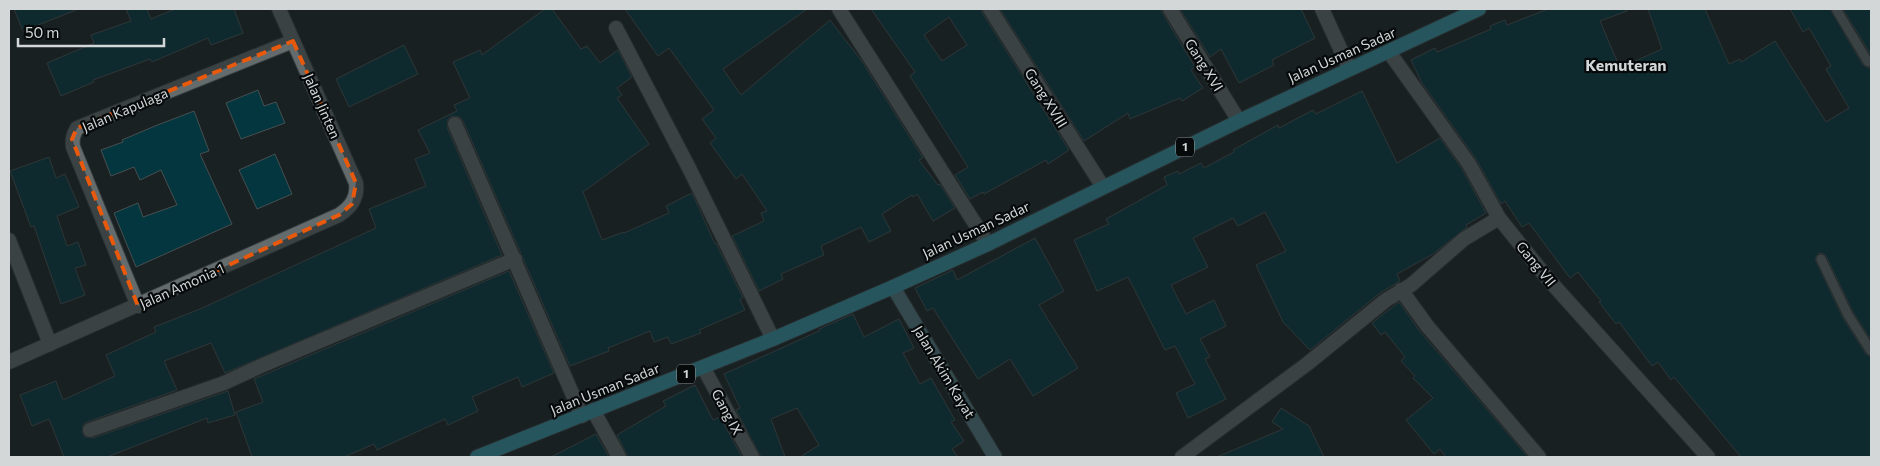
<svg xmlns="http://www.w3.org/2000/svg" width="1880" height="466" font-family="Commissioner,sans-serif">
<rect width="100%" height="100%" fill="#1a2123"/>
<g fill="#03363f" stroke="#474f50" fill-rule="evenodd">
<path d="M14,9H76V10L23,31Z"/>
<path d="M126,9H147L151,19L175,9H234L243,33L211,45L208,38L152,62L150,59L93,80L94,82L61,96L47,63L94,43L91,35L131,21Z"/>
<path d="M545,9H552L581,49L587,46L600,63L618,50L632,77L617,88L622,95L617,98L649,144L583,192L602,240L624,232V233L669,213L666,206L692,193L715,244L716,243L743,298L740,300L745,310L699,330L701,333L671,344L668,337L654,342L650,331L608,348L609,351L570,366L463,121L460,117L452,116L448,119L447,127L502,255L225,373L211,343L164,361L177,390L87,422L83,425L82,432L85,437L93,438L228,391L235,415L208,423L207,418L107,457H64L49,419L32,426L20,395L56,381L63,400L115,376L106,355L156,332L154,327L200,309L376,228L369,209L426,186L415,159L430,153L418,130L457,111L454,105L470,98L453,62L480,50L482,55Z"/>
<path d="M625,9H807L723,69L741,95L830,20L861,60L923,158L919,160L938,185L940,184L955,208L933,221L917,194L913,197L912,195L882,214L891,231L869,242L861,227L821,246L824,255L781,274L783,279L759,291L732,236L764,221L761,213L767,211L742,174L736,179L710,143L716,138L702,119L714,110L669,48L658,56Z"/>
<path d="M871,9H981L983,14L1069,150L1048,164L1046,160L984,194L983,192L970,199L955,175L968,167L910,76L915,72ZM949,17L967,45L942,61L924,35Z"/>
<path d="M1000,9H1161L1163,14L1195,67L1191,70L1203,88L1182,101L1180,98L1130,119L1128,113L1084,141Z"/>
<path d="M1180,9H1301L1315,38L1272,60L1274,65L1239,83L1221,49L1210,57Z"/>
<path d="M1548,9H1627V11L1600,21L1620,68L1662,49L1648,9H1705L1729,64L1740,59L1741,62L1775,41L1826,122L1849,108L1826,69L1831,66L1809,28L1803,32L1790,9H1830L1863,65L1868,68L1871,67V340L1853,312L1826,256L1824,254L1819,253L1815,259L1843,318L1866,354L1871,357V457H1741L1674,377L1671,380L1658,362L1652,366L1619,322L1616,324L1599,302L1601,301L1578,272L1570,278L1529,223L1522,227L1505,201L1501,204L1476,159L1422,83L1411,60L1435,48L1437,52L1491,29L1490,26L1505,20L1507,25Z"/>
<path d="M1843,9H1871V55Z"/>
<path d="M404,45L418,74L349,107L336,79Z"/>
<path d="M258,90L264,106L276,102L285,123L241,139L226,103Z"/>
<path d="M1362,91L1397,163L1440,138L1462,169L1486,213L1466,225L1467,227L1433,254L1397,274L1400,281L1380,293L1310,350L1283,322L1256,265L1286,251L1265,212L1238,226L1233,218L1193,238L1208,267L1171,285L1186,314L1214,300L1226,326L1200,339L1210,357L1205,359L1226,399L1188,418L1176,393L1195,384L1175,346L1165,350L1128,277L1097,291L1074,240L1109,224L1106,219L1167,185L1164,177L1178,171L1179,174L1201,163L1204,168L1234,152L1233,150L1278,125L1279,128L1313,110L1316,114Z"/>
<path d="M194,111L209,151L200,154L232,224L136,267L114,213L138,203L143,217L177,205L161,170L140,180L134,167L111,176L101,150L123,142L122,140L155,126Z"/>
<path d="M275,154L292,194L257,209L239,170Z"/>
<path d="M49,157L56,178L65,174L79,207L57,216L67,246L78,242L86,265L75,268L85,295L61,304L34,226L31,227L10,171Z"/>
<path d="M1035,238L1064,291L1039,305L1078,368L1033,396L1010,359L978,379L933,308L927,311L915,288L953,270L957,280Z"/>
<path d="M509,271L554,373L522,387L518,377L472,397L478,411L448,425L445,419L377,450L374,444L344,457H252L236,412L263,402L254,379Z"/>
<path d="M1399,302L1421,333L1528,457H1446L1440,449L1434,454L1406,420L1433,398L1413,378L1415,376L1401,361L1405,357L1385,332L1381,335L1372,323Z"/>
<path d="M853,314L864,337L899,319L914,348L903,353L920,384L931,378L955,420L951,422L964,441L952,449L958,457H800L819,445L797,408L771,419L785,457H761L736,410L740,408L724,374L819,331V329Z"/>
<path d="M695,385L713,420L720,417L742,457H628L617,435L666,406L663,401Z"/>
<path d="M1281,408L1309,426L1324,457H1217L1283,429L1272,422Z"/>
<path d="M596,434L609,457H551Z"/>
</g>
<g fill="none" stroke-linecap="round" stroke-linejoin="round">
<g stroke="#363c3d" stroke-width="11">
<g id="service">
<path d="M1836,9L1868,62"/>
<path d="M1821,259L1848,315L1871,351"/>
</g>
</g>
<g stroke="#363c3d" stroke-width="16">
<g id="minor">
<path d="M839,9L988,244"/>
<path d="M990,9L1103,187"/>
<path d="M1170,9L1239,121"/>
<path d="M1322,9L1349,68"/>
<path d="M616,28L690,170L773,339"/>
<path d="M1389,52L1469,164L1499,218L1548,279L1708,457"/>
<path d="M455,124L582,416"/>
<path d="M9,240L50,344"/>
<path d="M1401,290L1428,327L1539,457"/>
<path d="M138,306L73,147C72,139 73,135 77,128L293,41"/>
<path d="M9,362L339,215C351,207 358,198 356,183L279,9"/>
<path d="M703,367L752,457"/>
<path d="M593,410L619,457"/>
<path d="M90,430L224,383L263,365L515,259"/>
<path d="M1182,457L1307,364L1386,300L1411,285L1464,239L1499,218"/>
</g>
</g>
<g stroke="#363c3d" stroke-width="16">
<path id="secondary" d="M893,287L995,457"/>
</g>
<g stroke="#363c3d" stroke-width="16">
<path id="trunk" d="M477,457L773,339L893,287L988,244L1239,121L1479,9"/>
</g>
<use href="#service" stroke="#636b6d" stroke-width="9"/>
<use href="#minor" stroke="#636b6d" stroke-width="14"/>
<use href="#secondary" stroke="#527b82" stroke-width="14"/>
<use href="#trunk" stroke="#3694a6" stroke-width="14"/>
</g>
<path d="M0 0H1880V466H0ZM293,41L356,183L352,204L339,215L138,306L72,139L77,128Z" fill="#1a2123" fill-opacity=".55" fill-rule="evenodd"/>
<path fill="none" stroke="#e8590c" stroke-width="4" stroke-dasharray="10 6" stroke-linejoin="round" d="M293,41L356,183L352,204L339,215L138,306L72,139L77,128Z"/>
<g text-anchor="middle" stroke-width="4.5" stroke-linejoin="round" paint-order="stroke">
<g fill="#070a0b" stroke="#969a9a" stroke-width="1">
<rect x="1176" y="137.5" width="18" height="19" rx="4"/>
<rect x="677" y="364.5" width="18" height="19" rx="4"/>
</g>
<g font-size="12" font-weight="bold" fill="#d3d7d8">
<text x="1185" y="151">1</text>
<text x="686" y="378">1</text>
</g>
<g font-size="14" fill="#d3d7d8" stroke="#070a0b">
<text transform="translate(1342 55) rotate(-24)" y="5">Jalan Usman Sadar</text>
<text transform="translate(1204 65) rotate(58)" y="5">Gang XVI</text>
<text transform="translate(1046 98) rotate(58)" y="5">Gang XVIII</text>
<text transform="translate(322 106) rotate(66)" y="5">Jalan Jinten</text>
<text transform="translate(125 110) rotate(-23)" y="5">Jalan Kapulaga</text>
<text transform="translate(976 230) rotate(-25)" y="5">Jalan Usman Sadar</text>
<text transform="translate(1536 264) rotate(51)" y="5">Gang VII</text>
<text transform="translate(182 286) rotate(-24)" y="5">Jalan Amonia 1</text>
<text transform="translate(944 372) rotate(59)" y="5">Jalan Akim Kayat</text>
<text transform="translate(605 389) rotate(-22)" y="5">Jalan Usman Sadar</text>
<text transform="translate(727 412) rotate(62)" y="5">Gang IX</text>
</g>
<g font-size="16" font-weight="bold" fill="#d3d7d8" stroke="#070a0b">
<text x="1626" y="71">Kemuteran</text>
</g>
</g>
<rect width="1880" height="466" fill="none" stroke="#d3d7d8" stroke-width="20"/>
<path d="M18 38v8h146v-8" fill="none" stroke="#d3d7d8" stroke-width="2.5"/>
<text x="25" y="38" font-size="15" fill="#d3d7d8" stroke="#070a0b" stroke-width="4" paint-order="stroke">50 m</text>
</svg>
